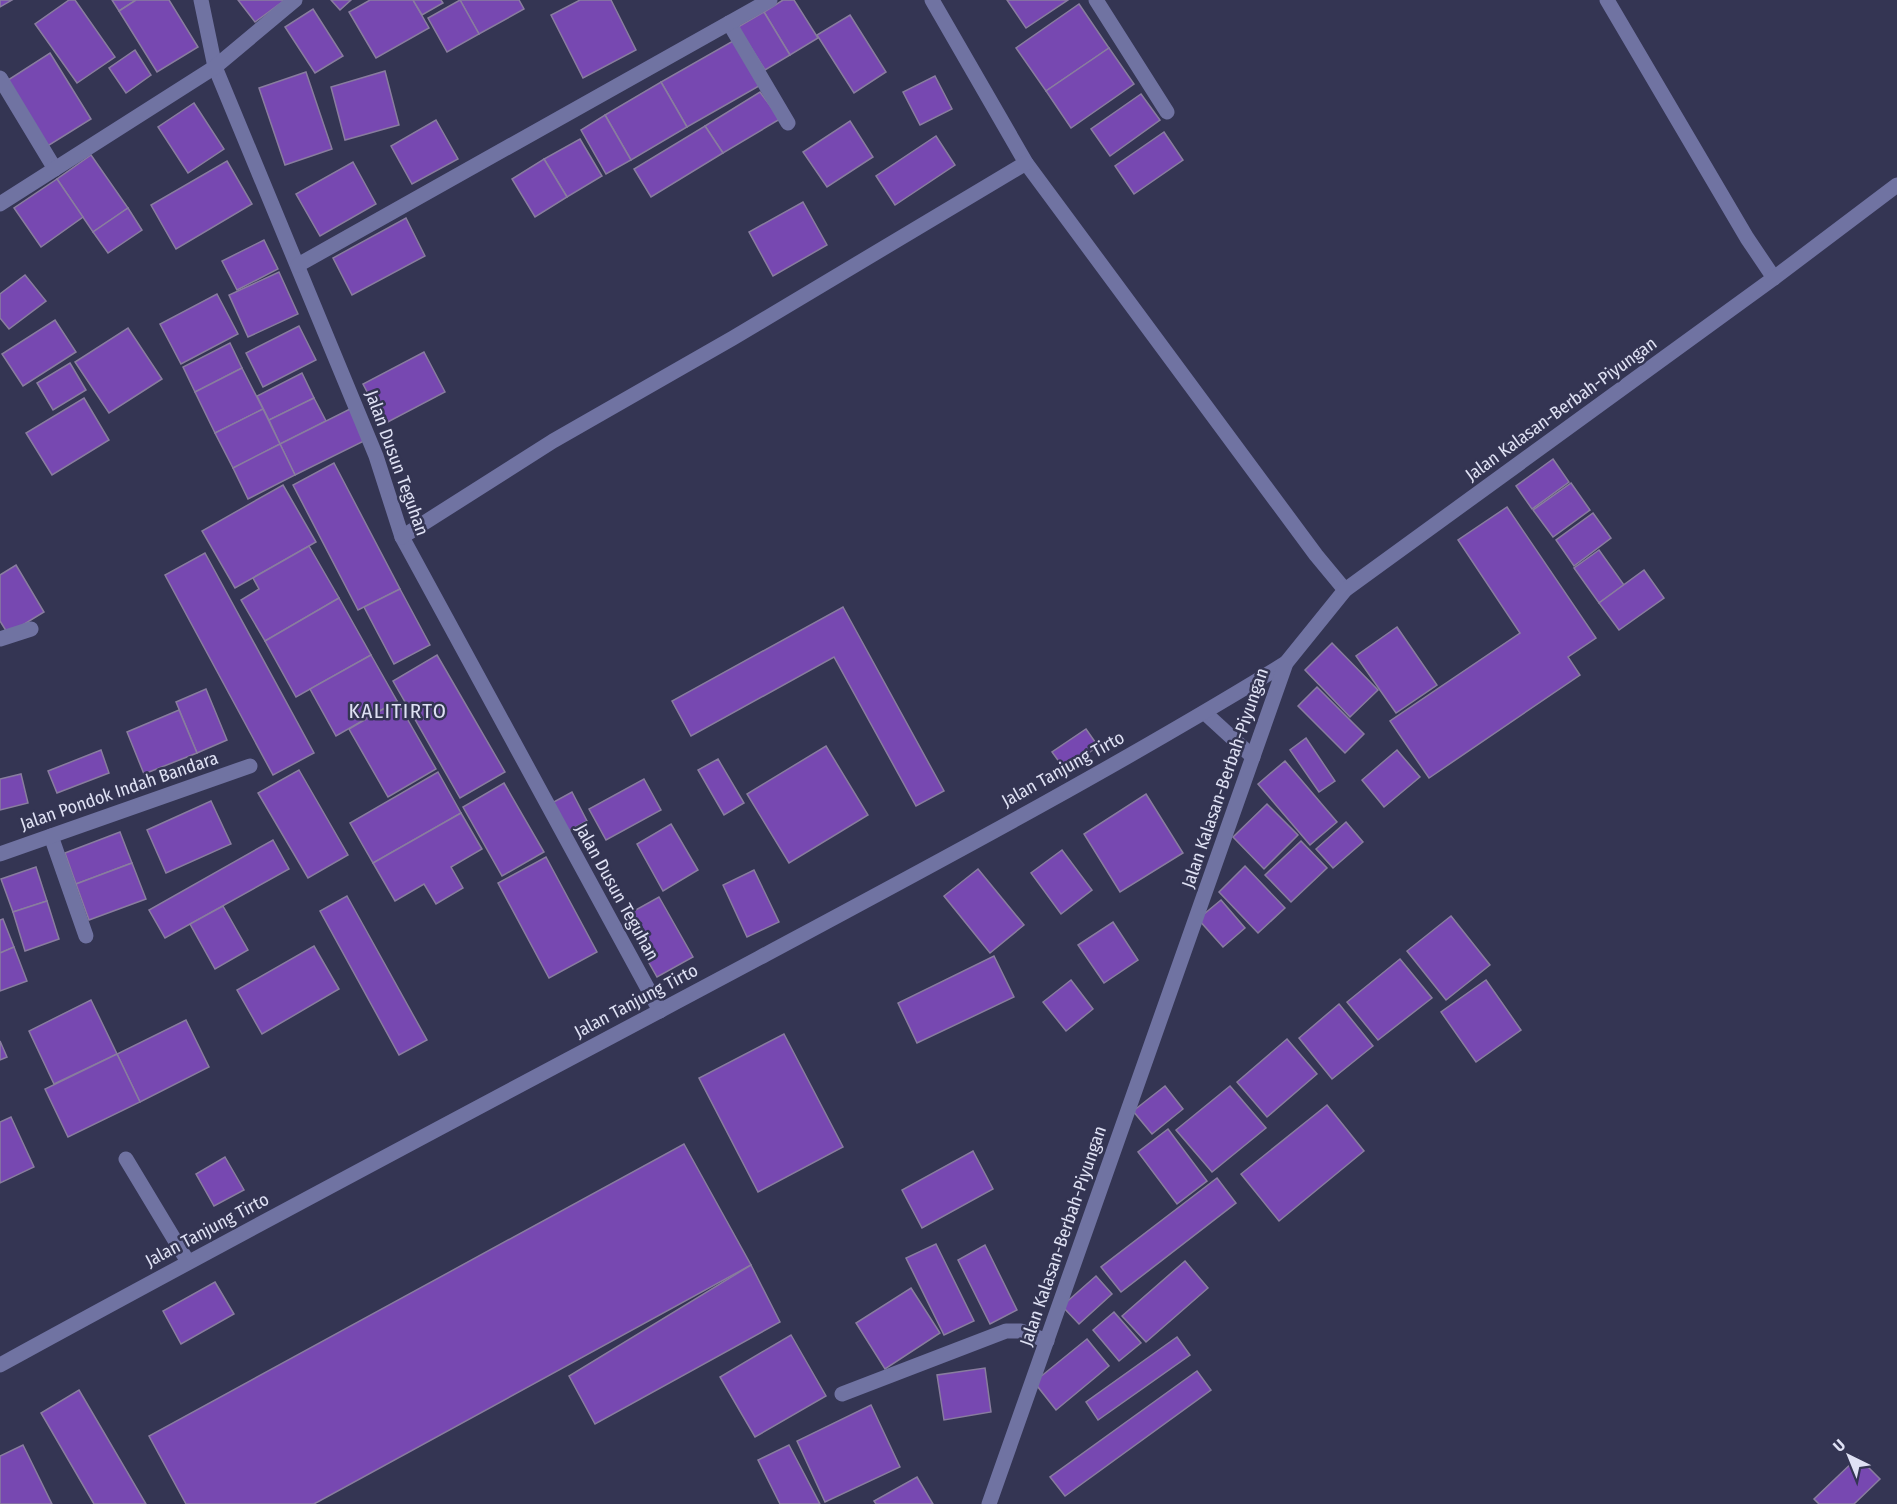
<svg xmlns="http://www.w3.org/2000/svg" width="1897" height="1504" font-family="'Fira Sans Condensed',sans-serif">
<rect width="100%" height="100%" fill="#343553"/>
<g fill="#7748b1" stroke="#897d9f" stroke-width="1.5">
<path d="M0,0H12L0,7Z"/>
<path d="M69,0H75L115,57L77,83L35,24Z"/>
<path d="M112,0H136L119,11Z"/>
<path d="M136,0H169L198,47L157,72L119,11Z"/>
<path d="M238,0H285L255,22Z"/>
<path d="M331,0H351L340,10Z"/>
<path d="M370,0H413L429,28L376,58L349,12Z"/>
<path d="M413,0H441L443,3L422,15Z"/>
<path d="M460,0H519L524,9L479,34Z"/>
<path d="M460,0L479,34L447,52L428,18Z"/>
<path d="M580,0H611L636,50L583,78L551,15Z"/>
<path d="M783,0H794L818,38L790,55L764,12Z"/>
<path d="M1007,0H1068L1026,28Z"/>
<path d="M1079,4L1109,48L1046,91L1016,48Z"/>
<path d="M313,9L343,56L315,73L285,27Z"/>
<path d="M764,12L790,55L765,70L738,27Z"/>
<path d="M850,15L886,72L854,93L817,35Z"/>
<path d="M733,41L759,86L687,127L661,82Z"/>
<path d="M1109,48L1134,84L1071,128L1046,91Z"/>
<path d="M135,50L151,75L126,93L109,68Z"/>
<path d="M50,53L91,119L46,147L5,82Z"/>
<path d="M385,71L399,125L345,140L331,87Z"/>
<path d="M306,72L332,149L285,165L259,88Z"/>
<path d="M935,76L952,109L920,125L903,92Z"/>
<path d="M661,82L687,127L631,160L605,115Z"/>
<path d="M760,92L780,119L723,153L705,126Z"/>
<path d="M1141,94L1160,120L1110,156L1091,129Z"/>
<path d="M194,103L224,149L188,173L158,127Z"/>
<path d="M605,115L631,160L606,174L581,130Z"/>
<path d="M436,120L458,159L412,184L391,146Z"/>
<path d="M850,121L873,157L827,187L803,152Z"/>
<path d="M705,126L723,153L651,197L634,169Z"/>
<path d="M1164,132L1183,160L1134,194L1115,166Z"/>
<path d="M936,136L955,165L895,205L876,176Z"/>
<path d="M580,139L602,176L567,197L544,159Z"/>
<path d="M91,155L128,208L93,232L57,179Z"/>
<path d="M544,159L567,197L535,217L512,179Z"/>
<path d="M227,161L252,204L176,249L151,205Z"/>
<path d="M353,162L376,204L320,236L296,194Z"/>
<path d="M57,179L83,217L41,247L14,208Z"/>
<path d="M803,202L827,245L773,276L749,232Z"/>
<path d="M128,208L142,230L108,253L93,232Z"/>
<path d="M406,218L425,256L352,295L333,258Z"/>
<path d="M264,240L278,269L237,290L222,261Z"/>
<path d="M279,272L298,314L248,337L229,295Z"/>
<path d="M25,275L46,301L9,329L0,318V294Z"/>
<path d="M217,294L238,334L181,364L160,324Z"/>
<path d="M55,320L76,352L23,386L2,354Z"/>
<path d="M299,326L316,360L263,387L246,353Z"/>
<path d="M128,328L162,379L109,413L75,362Z"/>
<path d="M230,343L242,368L195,392L183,367Z"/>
<path d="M424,352L445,392L384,424L363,384Z"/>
<path d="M70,363L86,390L53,410L37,383Z"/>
<path d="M242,368L263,409L215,433L195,392Z"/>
<path d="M302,373L314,398L269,420L257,396Z"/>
<path d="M84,398L109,440L52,475L26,433Z"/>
<path d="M314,398L326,421L280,444L269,420Z"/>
<path d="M263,409L280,444L233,468L215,433Z"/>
<path d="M350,409L366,440L295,475L280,444Z"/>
<path d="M280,444L295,475L248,499L233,468Z"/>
<path d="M1553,459L1569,482L1532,509L1516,486Z"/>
<path d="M334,463L400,589L358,610L293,485Z"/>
<path d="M1571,483L1590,510L1553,537L1533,510Z"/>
<path d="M283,485L316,542L235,588L202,531Z"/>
<path d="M1507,507L1596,638L1568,657L1580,675L1429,778L1390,721L1520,633L1458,540Z"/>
<path d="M1593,513L1611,538L1574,566L1556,540Z"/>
<path d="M309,546L339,598L265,641L241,600L259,589L253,578Z"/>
<path d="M1599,550L1624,585L1599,603L1574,568Z"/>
<path d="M205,553L314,753L273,775L165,575Z"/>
<path d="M16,565L44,612L8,634L0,621V575Z"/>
<path d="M1644,570L1664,598L1619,630L1599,603Z"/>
<path d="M400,589L430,645L394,664L364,607Z"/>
<path d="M339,598L371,655L296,697L265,641Z"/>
<path d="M843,607L944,791L916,806L834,657L691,736L672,701Z"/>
<path d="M1397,627L1437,685L1396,713L1356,656Z"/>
<path d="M1332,643L1378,690L1350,717L1305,670Z"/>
<path d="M371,655L397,701L336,736L310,689Z"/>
<path d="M437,655L505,772L460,798L393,681Z"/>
<path d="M1317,687L1364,734L1345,753L1298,706Z"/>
<path d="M206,689L227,740L197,753L176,702Z"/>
<path d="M397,701L436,769L388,797L349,729Z"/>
<path d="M179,710L197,753L144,774L127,732Z"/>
<path d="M1086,729L1098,746L1065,770L1052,752Z"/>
<path d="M1306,738L1335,781L1319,792L1290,750Z"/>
<path d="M826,746L868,815L789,863L747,794Z"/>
<path d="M101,750L109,773L57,793L48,771Z"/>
<path d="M1397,750L1420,777L1384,807L1362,780Z"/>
<path d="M718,759L744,803L724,815L698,770Z"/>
<path d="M1285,761L1337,822L1310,845L1258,784Z"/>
<path d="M299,770L348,855L308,878L258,793Z"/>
<path d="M438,772L461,813L373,863L350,823Z"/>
<path d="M21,774L28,803L0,810V779Z"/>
<path d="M644,779L661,810L606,840L589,809Z"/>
<path d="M504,783L544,852L502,876L463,807Z"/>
<path d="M572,792L587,821L565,833L550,804Z"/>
<path d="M1146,794L1183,853L1120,892L1084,834Z"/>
<path d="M211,801L231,844L166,873L147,830Z"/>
<path d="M1267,804L1298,835L1264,869L1233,837Z"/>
<path d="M461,813L482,849L451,867L463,888L436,904L424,884L395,901L373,863Z"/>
<path d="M1346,822L1363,842L1333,868L1316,849Z"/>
<path d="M671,824L698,870L663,891L637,844Z"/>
<path d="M120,832L132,863L76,884L65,853Z"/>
<path d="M273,840L289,869L165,938L149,910Z"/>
<path d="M1301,841L1327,868L1291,902L1265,875Z"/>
<path d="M1062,850L1092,890L1061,914L1031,873Z"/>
<path d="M546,857L597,952L549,978L498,883Z"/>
<path d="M132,863L146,899L89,920L76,884Z"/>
<path d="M1245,866L1285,908L1258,933L1219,892Z"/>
<path d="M36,867L47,901L13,912L1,879Z"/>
<path d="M978,869L1024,925L990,953L944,896Z"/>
<path d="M754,870L779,922L747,937L723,885Z"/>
<path d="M347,896L427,1040L399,1055L320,911Z"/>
<path d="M659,897L693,957L657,977L623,917Z"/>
<path d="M1221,900L1245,928L1223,947L1198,919Z"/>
<path d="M47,901L59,939L25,951L13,912Z"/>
<path d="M223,906L248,950L215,969L190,924Z"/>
<path d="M1451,916L1490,965L1446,1000L1407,951Z"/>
<path d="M3,919L14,947L0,953V920Z"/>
<path d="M1113,922L1138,960L1104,983L1078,945Z"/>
<path d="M314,946L339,989L262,1034L237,990Z"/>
<path d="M14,947L27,981L0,991V953Z"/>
<path d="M994,956L1014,997L917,1043L898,1003Z"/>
<path d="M1400,959L1432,998L1378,1040L1347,1002Z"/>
<path d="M1071,980L1093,1009L1066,1031L1043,1002Z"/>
<path d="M1486,980L1521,1030L1476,1062L1441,1012Z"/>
<path d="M91,1000L117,1054L54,1084L29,1031Z"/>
<path d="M1339,1004L1373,1046L1332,1079L1299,1038Z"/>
<path d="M186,1020L209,1067L140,1102L117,1054Z"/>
<path d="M784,1034L843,1147L758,1192L699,1078Z"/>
<path d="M1287,1039L1317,1074L1267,1117L1237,1082Z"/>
<path d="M0,1041L7,1057L0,1060Z"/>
<path d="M117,1054L140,1102L68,1137L45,1089Z"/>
<path d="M1165,1086L1183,1109L1152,1134L1133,1111Z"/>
<path d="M1230,1086L1266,1128L1212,1172L1176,1130Z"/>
<path d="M1327,1105L1364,1151L1279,1221L1241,1174Z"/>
<path d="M11,1117L34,1167L0,1183V1122Z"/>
<path d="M1168,1129L1207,1181L1177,1204L1138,1152Z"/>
<path d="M684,1144L751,1265L314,1504H186L149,1436Z"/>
<path d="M973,1151L993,1189L922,1228L902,1190Z"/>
<path d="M225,1157L244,1190L214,1206L196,1174Z"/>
<path d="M1217,1178L1236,1203L1121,1292L1101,1267Z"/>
<path d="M936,1244L974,1321L944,1335L906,1258Z"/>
<path d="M985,1245L1017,1310L990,1324L958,1260Z"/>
<path d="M1185,1261L1208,1288L1146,1342L1122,1316Z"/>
<path d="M751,1265L780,1322L595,1424L569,1376Z"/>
<path d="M1096,1276L1112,1294L1079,1324L1062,1306Z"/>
<path d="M215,1282L234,1314L181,1344L163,1311Z"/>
<path d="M911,1288L940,1333L885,1369L856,1323Z"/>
<path d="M1114,1312L1141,1343L1119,1361L1093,1330Z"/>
<path d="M791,1335L826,1396L755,1437L720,1377Z"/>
<path d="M1177,1337L1190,1355L1098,1420L1086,1402Z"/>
<path d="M1087,1339L1109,1366L1056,1410L1034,1382Z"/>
<path d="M985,1368L991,1412L944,1420L937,1375Z"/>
<path d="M1197,1371L1211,1390L1065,1496L1050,1477Z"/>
<path d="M79,1390L146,1504H94L41,1413Z"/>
<path d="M871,1405L900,1467L825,1502L797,1441Z"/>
<path d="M23,1445L52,1504H0V1456Z"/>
<path d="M789,1445L820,1504H780L758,1460Z"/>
<path d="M1858,1457L1880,1479L1854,1504H1819L1814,1499Z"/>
<path d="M917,1477L933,1504H876L874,1501Z"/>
</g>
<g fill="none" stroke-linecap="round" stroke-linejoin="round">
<g stroke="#7073a2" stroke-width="15">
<path d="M201,0L215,67L376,456L402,537L660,1011"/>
<path d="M932,0L1026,163L1316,555L1345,590"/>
<path d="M1096,0L1167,112"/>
<path d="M1607,0L1747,238L1774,278"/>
<path d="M729,23L788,123"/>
<path d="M0,78L55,169"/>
<path d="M0,204L215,67L295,0"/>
<path d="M298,265L770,0"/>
<path d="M402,537L553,441L733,338L1026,163"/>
<path d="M0,639L31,629"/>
<path d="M1205,713L1253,757"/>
<path d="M51,836L86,936"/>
<path d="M0,854L250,766"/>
<path d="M126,1159L188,1262"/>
<path d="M0,1365C251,1227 506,1093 759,958C936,863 1115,768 1286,663"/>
<path d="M842,1394L1006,1331H1021L1047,1341"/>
<path d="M989,1504L1286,663L1345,590L1774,278L1897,185"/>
</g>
</g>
<g text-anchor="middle" stroke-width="5" stroke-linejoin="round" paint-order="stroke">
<g font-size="18" fill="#dfe1f4" stroke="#343553">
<text transform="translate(1561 409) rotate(-36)" y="6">Jalan Kalasan-Berbah-Piyungan</text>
<text transform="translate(397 463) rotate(70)" y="6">Jalan Dusun Teguhan</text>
<text transform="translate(1063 769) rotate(-29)" y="6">Jalan Tanjung Tirto</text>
<text transform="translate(1225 778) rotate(-71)" y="6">Jalan Kalasan-Berbah-Piyungan</text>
<text transform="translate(119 791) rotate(-19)" y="6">Jalan Pondok Indah Bandara</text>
<text transform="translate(617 892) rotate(61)" y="6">Jalan Dusun Teguhan</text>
<text transform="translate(636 1001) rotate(-28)" y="6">Jalan Tanjung Tirto</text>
<text transform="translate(207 1230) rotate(-28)" y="6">Jalan Tanjung Tirto</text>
<text transform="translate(1063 1236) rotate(-71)" y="6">Jalan Kalasan-Berbah-Piyungan</text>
</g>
<g font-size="21" letter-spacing="1.5" fill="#dfe1f4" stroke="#343553">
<text x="398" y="718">KALITIRTO</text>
</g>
</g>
<g transform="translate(1849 1456) rotate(317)" stroke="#343553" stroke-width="4.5" paint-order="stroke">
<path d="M0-4.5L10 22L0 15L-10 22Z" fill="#dfe1f4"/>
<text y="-9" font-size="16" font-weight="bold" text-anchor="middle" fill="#dfe1f4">U</text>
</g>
</svg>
